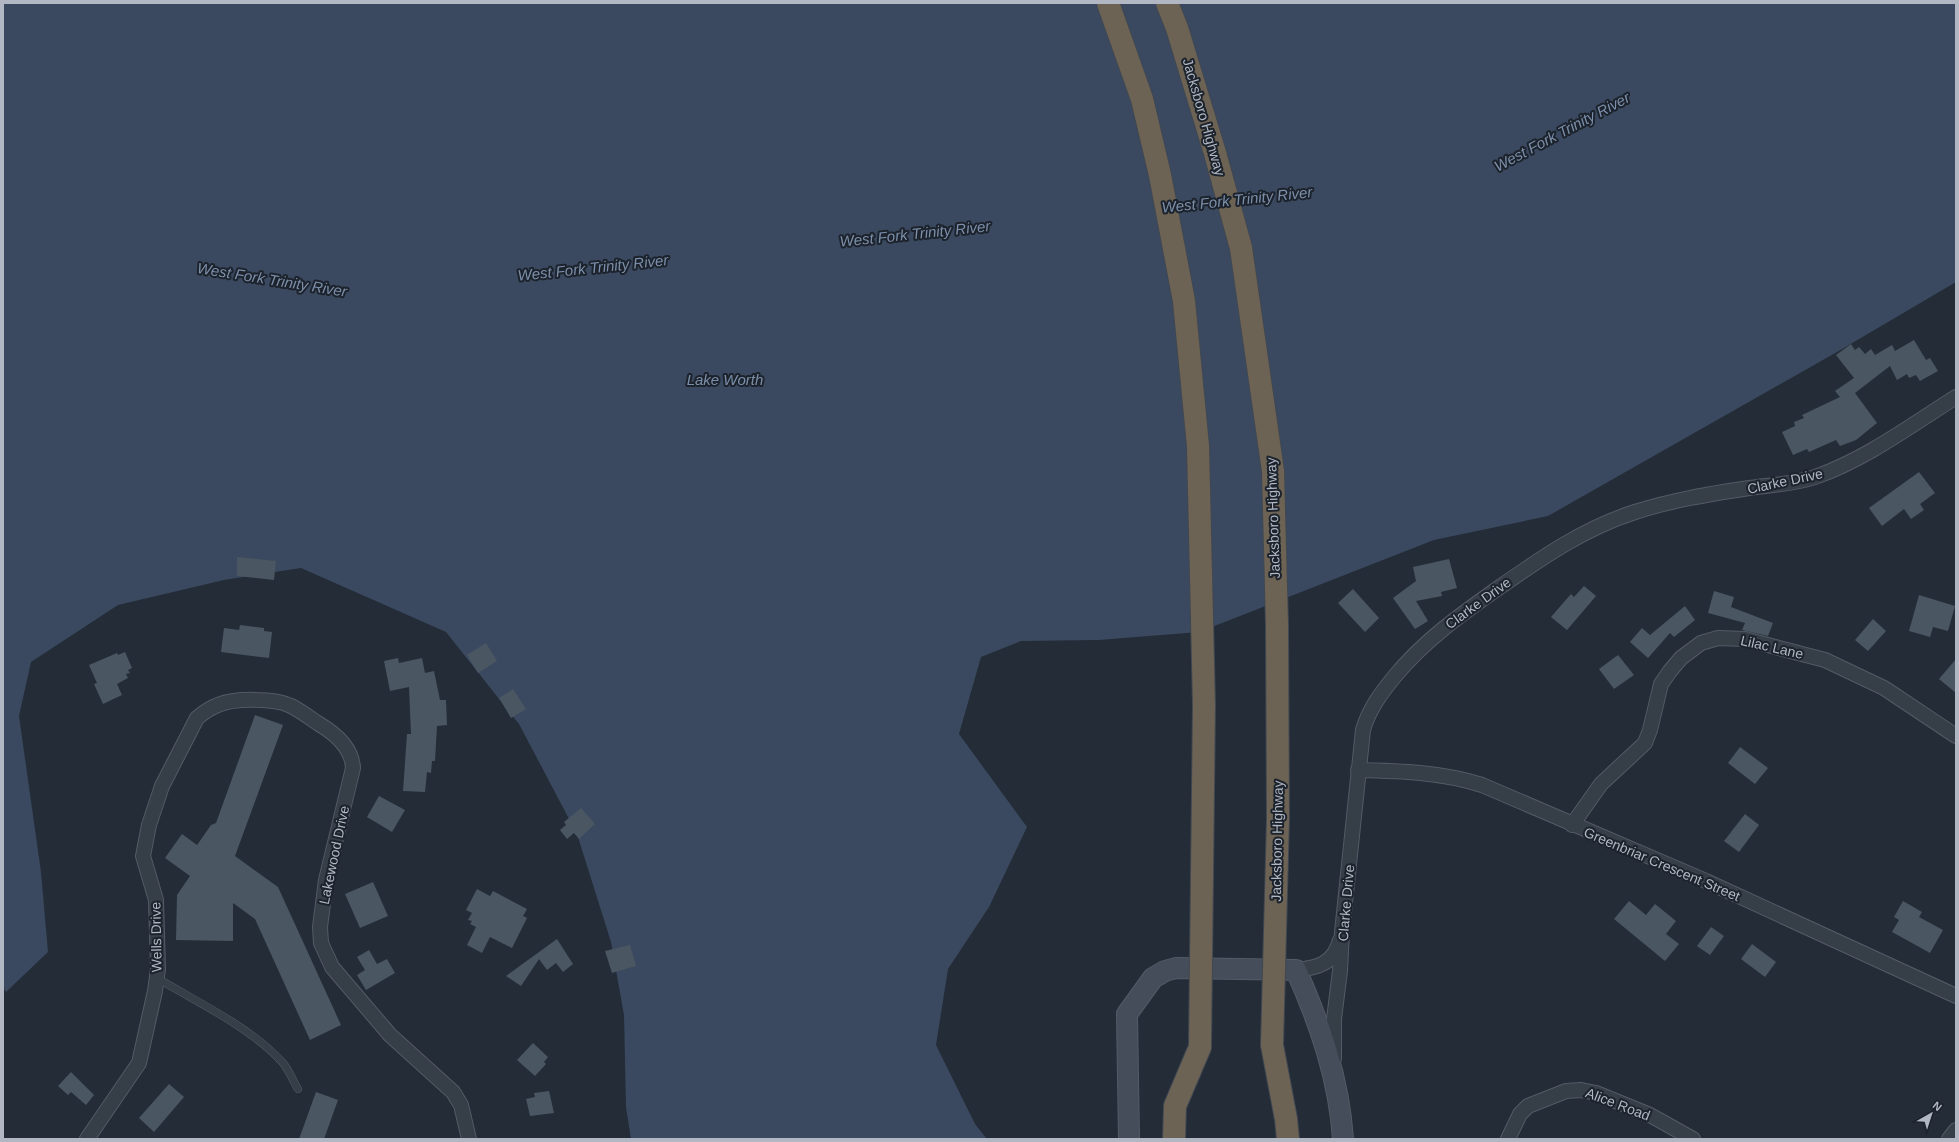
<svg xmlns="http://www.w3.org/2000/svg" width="1959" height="1142" font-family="Arial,sans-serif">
<rect width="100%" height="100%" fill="#232c37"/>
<path fill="#3a495f" d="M3,3H1956V282L1837,352L1548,516L1434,540L1199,632L1099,640L1021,641L981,657L959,734L1027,827L989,907L948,969L936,1045L975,1124L987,1139H631L626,1107L624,1015L611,942L577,834L519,724L446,632L301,568L224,580L118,605L31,662L19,716L41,872L48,952L6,992L3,987Z"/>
<g fill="#4b5663">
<path d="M1914,340L1926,360L1930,358L1938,371L1920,381L1916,375L1909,378L1907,374L1897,380L1890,366L1855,393L1877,423L1856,440L1840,446L1836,440L1809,452L1807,449L1793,455L1782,432L1795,426L1794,422L1804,418L1802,415L1840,397L1835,391L1854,378L1836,355L1851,344L1855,350L1859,347L1865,354L1871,349L1875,355L1892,345L1895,351Z"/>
<path d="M1919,472L1935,493L1920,504L1924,510L1911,519L1904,509L1882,526L1869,508Z"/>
<path d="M237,557L276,561L274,580L237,576Z"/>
<path d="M1449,559L1457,588L1441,592L1442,596L1416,601L1428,621L1415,629L1393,598L1416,581L1413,567Z"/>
<path d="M1584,586L1596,596L1567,630L1551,617L1571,594L1574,597Z"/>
<path d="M1353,589L1379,618L1365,632L1338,603Z"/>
<path d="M1714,591L1734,597L1731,607L1773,623L1768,636L1742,630L1745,623L1708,613Z"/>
<path d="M1919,595L1955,606L1948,631L1933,627L1930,637L1909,631Z"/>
<path d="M1685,606L1695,620L1674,637L1670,633L1648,658L1630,642L1642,628L1650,635Z"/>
<path d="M1873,619L1886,631L1868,651L1855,640Z"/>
<path d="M240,625L264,628V631L272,632L269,658L221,652L224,628L239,630Z"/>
<path d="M486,643L497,661L478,673L467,655Z"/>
<path d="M125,652L132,668L128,670L130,673L126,674L128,678L117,684L122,695L103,704L94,684L97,683L89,665L117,653L118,655Z"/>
<path d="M1618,655L1634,675L1614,689L1599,669Z"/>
<path d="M398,658L399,663L422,658L425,673L434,671L440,700H446L447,725L437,726L435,761H432L431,773L427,772L425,792L403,791L407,734H411L409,687L390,691L384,661Z"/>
<path d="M1956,659V693L1939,679Z"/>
<path d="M513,689L526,709L511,718L499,698Z"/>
<path d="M255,715L283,725L235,856L278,887L341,1025L310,1040L255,919L233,903V941L176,940L177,895L190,876L165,858L182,834L197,845L211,825L216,823Z"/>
<path d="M1740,747L1768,768L1755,784L1728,763Z"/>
<path d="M379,796L405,810L392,832L367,817Z"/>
<path d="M581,808L595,824L579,839L574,833L567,839L560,830L566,825L564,822Z"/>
<path d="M1745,814L1759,825L1739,852L1724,841Z"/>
<path d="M373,882L388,916L360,928L345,894Z"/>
<path d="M477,889L490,896L493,891L527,909L523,916L527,918L512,948L490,937L482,953L467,945L476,927L470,924L472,921L468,920L472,913L466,910Z"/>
<path d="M1629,901L1646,915L1655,904L1676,921L1666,934L1679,944L1665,961L1614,919Z"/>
<path d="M1903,901L1922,912L1919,917L1943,930L1930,953L1892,932L1899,920L1894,917Z"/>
<path d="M1711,927L1724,936L1710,955L1697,946Z"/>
<path d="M557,939L573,964L563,972L556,963L547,970L539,959L521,986L506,976Z"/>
<path d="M1752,944L1776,962L1765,977L1741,959Z"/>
<path d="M630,945L636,966L612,973L605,951Z"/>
<path d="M369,950L377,964L387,959L395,973L366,990L357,975L365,970L357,957Z"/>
<path d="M533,1043L548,1057L544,1062L546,1064L535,1076L517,1060Z"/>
<path d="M71,1072L94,1095L86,1105L71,1092L68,1095L58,1086Z"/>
<path d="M169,1084L184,1097L154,1132L139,1118Z"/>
<path d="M549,1091L554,1113L530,1116L526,1099L535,1097L534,1093Z"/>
<path d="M316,1092L338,1100L324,1139H299Z"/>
</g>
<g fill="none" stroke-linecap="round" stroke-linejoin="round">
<g stroke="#545b66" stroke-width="8">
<path id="service" d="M157,978C197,1002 252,1028 283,1063C289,1070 293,1081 298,1089"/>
</g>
<g stroke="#545b66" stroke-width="16">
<g id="minor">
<path d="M1358,770C1400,771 1441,772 1482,785L1706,881L1956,996"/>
<path d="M1572,825L1601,784L1645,743L1650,730L1661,684L1670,671L1681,658L1701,643L1718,638L1745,639L1825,660L1884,688L1956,736"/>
<path d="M1296,970C1317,968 1334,964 1340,940"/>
<path d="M1334,1059V1019L1340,971L1342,932L1363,730C1369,709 1381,693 1395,676C1425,640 1459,616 1497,589C1540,559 1584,528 1635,512C1672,500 1710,494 1749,488C1771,485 1794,484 1815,477C1866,459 1910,426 1956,397"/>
<path d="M87,1139L139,1063L155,991L158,969L156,900L143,856L149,825L162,786L197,718C204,712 210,708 218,705C234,698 275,698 291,706C301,711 310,718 319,724C336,734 352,748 353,768L326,880L320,927L321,943L332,967L390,1035L453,1092L461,1105L469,1139"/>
<path d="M1508,1139L1520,1114L1528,1106L1566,1091L1581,1090L1596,1093L1650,1115L1693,1139"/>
<path d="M1949,1139L1956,1130"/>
</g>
</g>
<g stroke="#545b66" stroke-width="22">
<path id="secondary" d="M1129,1139L1127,1014L1153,978L1165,971L1176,968L1296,970C1320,1024 1339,1079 1343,1139"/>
</g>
<g stroke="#414852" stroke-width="24">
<g id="motorway">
<path d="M1272,1045L1286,1119L1288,1139"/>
<path d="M1174,1139L1175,1106L1200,1047"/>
</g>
</g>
<use href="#service" stroke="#363e48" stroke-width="7"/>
<use href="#minor" stroke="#363e48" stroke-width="14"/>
<use href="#secondary" stroke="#454d5a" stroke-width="20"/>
<use href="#motorway" stroke="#6d6354" stroke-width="22"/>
<g stroke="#414852" stroke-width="24" stroke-linecap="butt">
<g id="motorway-bridge">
<path d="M1108,3L1142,99L1160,175L1184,301L1198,446L1204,705L1200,1047"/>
<path d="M1167,3L1177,28L1215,153L1241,248L1273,471L1277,625L1278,819L1272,1045"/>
</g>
</g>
<use href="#motorway-bridge" stroke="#6d6354" stroke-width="22"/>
</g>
<g text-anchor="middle" stroke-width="4" stroke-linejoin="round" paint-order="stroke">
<g font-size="14" fill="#b1b8c4" stroke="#1c232c">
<text transform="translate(1204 117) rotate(74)" y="5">Jacksboro Highway</text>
<text transform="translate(1785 481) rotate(-12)" y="5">Clarke Drive</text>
<text transform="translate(1273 518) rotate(-92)" y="5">Jacksboro Highway</text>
<text transform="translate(1478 603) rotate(-36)" y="5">Clarke Drive</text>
<text transform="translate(1772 647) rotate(13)" y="5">Lilac Lane</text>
<text transform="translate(1277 841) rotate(-89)" y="5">Jacksboro Highway</text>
<text transform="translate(334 855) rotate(-78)" y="5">Lakewood Drive</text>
<text transform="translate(1662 864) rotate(23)" y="5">Greenbriar Crescent Street</text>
<text transform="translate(1346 903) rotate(-85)" y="5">Clarke Drive</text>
<text transform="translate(156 937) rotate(-91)" y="5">Wells Drive</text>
<text transform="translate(1618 1104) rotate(21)" y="5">Alice Road</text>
</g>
<g font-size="15" font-style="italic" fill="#7c8faa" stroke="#1c232c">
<text transform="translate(1562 132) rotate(-28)" y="5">West Fork Trinity River</text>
<text transform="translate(1237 200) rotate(-6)" y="5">West Fork Trinity River</text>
<text transform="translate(915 234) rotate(-6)" y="5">West Fork Trinity River</text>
<text transform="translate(593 268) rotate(-6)" y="5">West Fork Trinity River</text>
<text transform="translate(272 280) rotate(9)" y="5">West Fork Trinity River</text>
<text x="725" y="385">Lake Worth</text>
</g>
</g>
<rect width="1959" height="1142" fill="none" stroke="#b1b8c4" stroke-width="8"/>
<g transform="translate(1931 1114) rotate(39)" stroke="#1c232c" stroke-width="3" paint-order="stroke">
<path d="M0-3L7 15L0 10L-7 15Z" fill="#b1b8c4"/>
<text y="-6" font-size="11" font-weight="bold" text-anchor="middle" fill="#b1b8c4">N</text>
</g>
</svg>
